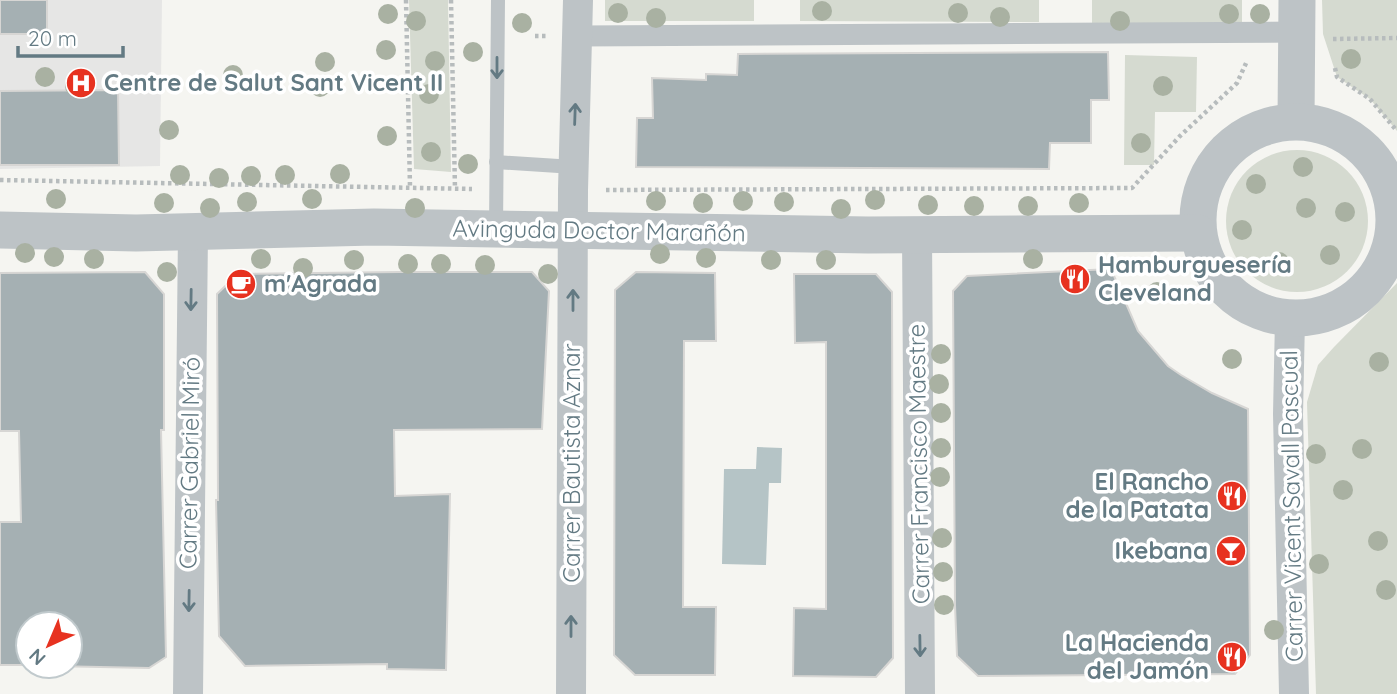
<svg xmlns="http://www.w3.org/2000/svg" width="1397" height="694" font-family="Quicksand,sans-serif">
<rect width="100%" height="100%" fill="#f5f5f1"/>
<path fill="#e6e6e5" d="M0,0H162L160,166L0,169Z"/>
<g fill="#d5dad0">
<path d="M409,0H448L451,172L414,169Z"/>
<rect x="605" y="0" width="149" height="21"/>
<path d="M800,0H1039V22L800,21Z"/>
<path d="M1092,0H1242V24L1092,23Z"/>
<path d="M1322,0H1397V131L1370,99L1337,77L1323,34Z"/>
<path d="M1125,55L1197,57L1196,112H1155L1154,165H1124Z"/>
<circle cx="1297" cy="221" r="71"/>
<path d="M1397,283V694H1316L1307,402L1318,365L1334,347Z"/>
</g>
<path fill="#b5c4c6" d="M757,447L782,448L781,483H769L766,565L722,564L724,469H756Z"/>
<g fill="#a5b0b3" stroke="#d7d6d4" stroke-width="2">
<rect x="0" y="0" width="47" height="34"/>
<path d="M1108,52L1109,100H1091V143H1050L1049,169L636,167L637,118H653L652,78L706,80V74L737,75L738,54Z"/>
<path d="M118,90L119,165H0V91Z"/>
<path d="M1111,269L1138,331L1168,366L1181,375L1212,393L1248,409L1250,655L1235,674L978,676L957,656L955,605L953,291L967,276Z"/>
<path d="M145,272L164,294V430H161L166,657L149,668L51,666H70V624H28V665H0V522H21L19,431H0V273Z"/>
<path d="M399,272H532L549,291L542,429L394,430L395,496L450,494L446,670L387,669V664L245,666L219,636L216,500H218L217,294L238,274Z"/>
<path d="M636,272L715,273L716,341H684L683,607H716L715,675H635L614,655L615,290Z"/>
<path d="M794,274H876L892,292L893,658L876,677L793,676L794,608L826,609V342L795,343Z"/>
</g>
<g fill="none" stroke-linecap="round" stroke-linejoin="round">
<g stroke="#b7bcbd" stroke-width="4.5" stroke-dasharray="3.5 3.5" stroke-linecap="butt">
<path d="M406,0L410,187"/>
<path d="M451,0L455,189"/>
<path d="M535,36H546"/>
<path d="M1333,39L1397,38"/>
<path d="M1335,68L1337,77L1370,99L1397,131"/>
<path d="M0,180L472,189"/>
<path d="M606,190L1132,188L1180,136L1237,83L1247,61"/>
</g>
<g stroke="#bdc3c6" stroke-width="14">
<path d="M496,162L574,167"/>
<path d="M496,229L498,0"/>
</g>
<path stroke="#bdc3c6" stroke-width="21" d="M578,36L1298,32"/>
<g stroke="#bdc3c6" stroke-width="30">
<path d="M917,234L920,694"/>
<path d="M1290,319L1288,414L1294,694"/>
<path d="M188,694L193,232"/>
<path d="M571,694L573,190L578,0"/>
</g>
<g stroke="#bdc3c6" stroke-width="37">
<path d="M1296,121L1297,0"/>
<circle cx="1296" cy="220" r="98"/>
<path d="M0,230L136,233L374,227L868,235L1198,233"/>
</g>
</g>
<g fill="#a9b1a2">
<circle cx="822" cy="11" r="10"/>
<circle cx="618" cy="13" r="10"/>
<circle cx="958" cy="13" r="10"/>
<circle cx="388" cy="14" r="10"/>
<circle cx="1229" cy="14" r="10"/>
<circle cx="1260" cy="14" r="10"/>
<circle cx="1000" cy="17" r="10"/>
<circle cx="656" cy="18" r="10"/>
<circle cx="416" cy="21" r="10"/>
<circle cx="1120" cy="21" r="10"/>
<circle cx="522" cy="23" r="10"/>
<circle cx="386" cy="50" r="10"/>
<circle cx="473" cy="52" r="10"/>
<circle cx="1351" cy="59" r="10"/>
<circle cx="435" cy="61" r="10"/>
<circle cx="325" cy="62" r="10"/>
<circle cx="233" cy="75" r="10"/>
<circle cx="45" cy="77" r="10"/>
<circle cx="75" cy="86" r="10"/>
<circle cx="1163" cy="86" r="10"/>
<circle cx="320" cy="87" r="10"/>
<circle cx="429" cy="94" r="10"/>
<circle cx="169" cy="130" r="10"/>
<circle cx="387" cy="136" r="10"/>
<circle cx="1141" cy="143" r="10"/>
<circle cx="431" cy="152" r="10"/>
<circle cx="468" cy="164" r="10"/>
<circle cx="1303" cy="167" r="10"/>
<circle cx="340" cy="174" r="10"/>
<circle cx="180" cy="175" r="10"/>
<circle cx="285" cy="175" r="10"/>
<circle cx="251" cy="176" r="10"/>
<circle cx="219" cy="178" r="10"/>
<circle cx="1256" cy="184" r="10"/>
<circle cx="56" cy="199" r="10"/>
<circle cx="312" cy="199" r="10"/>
<circle cx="875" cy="200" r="10"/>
<circle cx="656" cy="201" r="10"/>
<circle cx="743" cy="201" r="10"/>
<circle cx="247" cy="202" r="10"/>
<circle cx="784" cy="202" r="10"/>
<circle cx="164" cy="203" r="10"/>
<circle cx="703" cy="203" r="10"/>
<circle cx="1079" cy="203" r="10"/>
<circle cx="928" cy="205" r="10"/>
<circle cx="974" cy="206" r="10"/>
<circle cx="1028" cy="206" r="10"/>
<circle cx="210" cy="208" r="10"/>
<circle cx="415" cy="208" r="10"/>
<circle cx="1306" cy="208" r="10"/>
<circle cx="841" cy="209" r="10"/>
<circle cx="1345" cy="212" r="10"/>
<circle cx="1242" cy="230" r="10"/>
<circle cx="25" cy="253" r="10"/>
<circle cx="660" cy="254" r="10"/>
<circle cx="1330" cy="255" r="10"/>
<circle cx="54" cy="257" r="10"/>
<circle cx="706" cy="258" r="10"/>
<circle cx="94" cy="259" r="10"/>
<circle cx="261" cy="259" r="10"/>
<circle cx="1033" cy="259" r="10"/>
<circle cx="354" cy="260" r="10"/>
<circle cx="771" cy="260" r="10"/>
<circle cx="826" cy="260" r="10"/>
<circle cx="1279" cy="262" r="10"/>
<circle cx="408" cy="264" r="10"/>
<circle cx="441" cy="264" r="10"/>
<circle cx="485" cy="265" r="10"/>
<circle cx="303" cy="268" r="10"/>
<circle cx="167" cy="272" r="10"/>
<circle cx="548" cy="274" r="10"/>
<circle cx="1157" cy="292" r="10"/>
<circle cx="941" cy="354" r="10"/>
<circle cx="1232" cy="359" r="10"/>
<circle cx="1379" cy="362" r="10"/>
<circle cx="939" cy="384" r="10"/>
<circle cx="941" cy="413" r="10"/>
<circle cx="941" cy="448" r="10"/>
<circle cx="1362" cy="449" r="10"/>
<circle cx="1316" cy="454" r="10"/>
<circle cx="940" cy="477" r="10"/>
<circle cx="1343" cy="490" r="10"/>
<circle cx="942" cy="538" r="10"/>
<circle cx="1378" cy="541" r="10"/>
<circle cx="1319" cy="564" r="10"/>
<circle cx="943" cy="572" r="10"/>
<circle cx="1386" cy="590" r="10"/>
<circle cx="944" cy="605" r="10"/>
<circle cx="1274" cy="630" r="10"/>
</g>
<defs><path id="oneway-shaft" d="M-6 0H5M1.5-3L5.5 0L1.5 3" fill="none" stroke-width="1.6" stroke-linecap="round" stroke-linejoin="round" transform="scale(1.75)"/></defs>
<g stroke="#637a83">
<use href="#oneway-shaft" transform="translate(497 68) rotate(90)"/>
<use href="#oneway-shaft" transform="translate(575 114) rotate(-88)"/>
<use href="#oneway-shaft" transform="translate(191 300) rotate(91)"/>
<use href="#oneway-shaft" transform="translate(573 300) rotate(-90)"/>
<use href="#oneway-shaft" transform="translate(189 601) rotate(91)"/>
<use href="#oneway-shaft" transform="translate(571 626) rotate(-90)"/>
<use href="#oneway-shaft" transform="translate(920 646) rotate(89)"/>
</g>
<defs>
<g id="hospital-disc" transform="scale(1.575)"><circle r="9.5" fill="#e73220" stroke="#fff"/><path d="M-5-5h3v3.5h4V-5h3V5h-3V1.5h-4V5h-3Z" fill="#fff"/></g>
<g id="restaurant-disc" transform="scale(1.575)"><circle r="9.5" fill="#e73220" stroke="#fff"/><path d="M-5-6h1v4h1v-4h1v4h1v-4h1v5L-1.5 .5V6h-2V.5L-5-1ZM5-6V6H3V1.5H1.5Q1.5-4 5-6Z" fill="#fff"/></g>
<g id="cafe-disc" transform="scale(1.575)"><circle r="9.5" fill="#e73220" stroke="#fff"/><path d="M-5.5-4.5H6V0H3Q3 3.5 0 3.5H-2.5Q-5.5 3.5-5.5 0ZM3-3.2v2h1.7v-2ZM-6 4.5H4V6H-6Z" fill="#fff"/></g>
<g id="bar-disc" transform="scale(1.575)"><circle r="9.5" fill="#e73220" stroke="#fff"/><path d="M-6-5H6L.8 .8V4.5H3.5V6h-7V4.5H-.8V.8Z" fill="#fff"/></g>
</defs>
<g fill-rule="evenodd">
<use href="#hospital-disc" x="81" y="83"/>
<use href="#restaurant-disc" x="1075" y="279"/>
<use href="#cafe-disc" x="241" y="284"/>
<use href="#restaurant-disc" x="1232" y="496"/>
<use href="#bar-disc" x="1231" y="551"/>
<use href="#restaurant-disc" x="1232" y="657"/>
</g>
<g text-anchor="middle" stroke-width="7" stroke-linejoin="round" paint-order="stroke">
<g font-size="24" font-weight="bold" fill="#637a83" stroke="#fff" text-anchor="start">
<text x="104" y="91">Centre de Salut Sant Vicent II</text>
<text x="1098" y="273">Hamburguesería<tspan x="1098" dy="28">Cleveland</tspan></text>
<text x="264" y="292">m'Agrada</text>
<text x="1209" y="490" text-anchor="end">El Rancho<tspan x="1209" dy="28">de la Patata</tspan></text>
<text x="1208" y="559" text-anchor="end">Ikebana</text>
<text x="1209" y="651" text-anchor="end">La Hacienda<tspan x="1209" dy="28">del Jamón</tspan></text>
</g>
<g font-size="24" fill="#637a83" stroke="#fff">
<text transform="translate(599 231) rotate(1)" y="8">Avinguda Doctor Marañón</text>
<text transform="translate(190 463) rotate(-89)" y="8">Carrer Gabriel Miró</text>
<text transform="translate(572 463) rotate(-90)" y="8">Carrer Bautista Aznar</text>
<text transform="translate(919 464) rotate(-91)" y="8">Carrer Francisco Maestre</text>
<text transform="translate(1292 506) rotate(-91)" y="8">Carrer Vicent Savall Pascual</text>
</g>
</g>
<g transform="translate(49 645) rotate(224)"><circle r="33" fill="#ffffff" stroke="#c1cacd" stroke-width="2"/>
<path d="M0-5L12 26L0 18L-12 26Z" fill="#e73220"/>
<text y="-10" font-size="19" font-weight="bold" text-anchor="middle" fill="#637a83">N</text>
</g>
<path d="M18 46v10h105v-10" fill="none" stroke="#637a83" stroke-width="3.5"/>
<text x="28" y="46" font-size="21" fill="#637a83" stroke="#ffffff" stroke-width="5" paint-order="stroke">20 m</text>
</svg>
